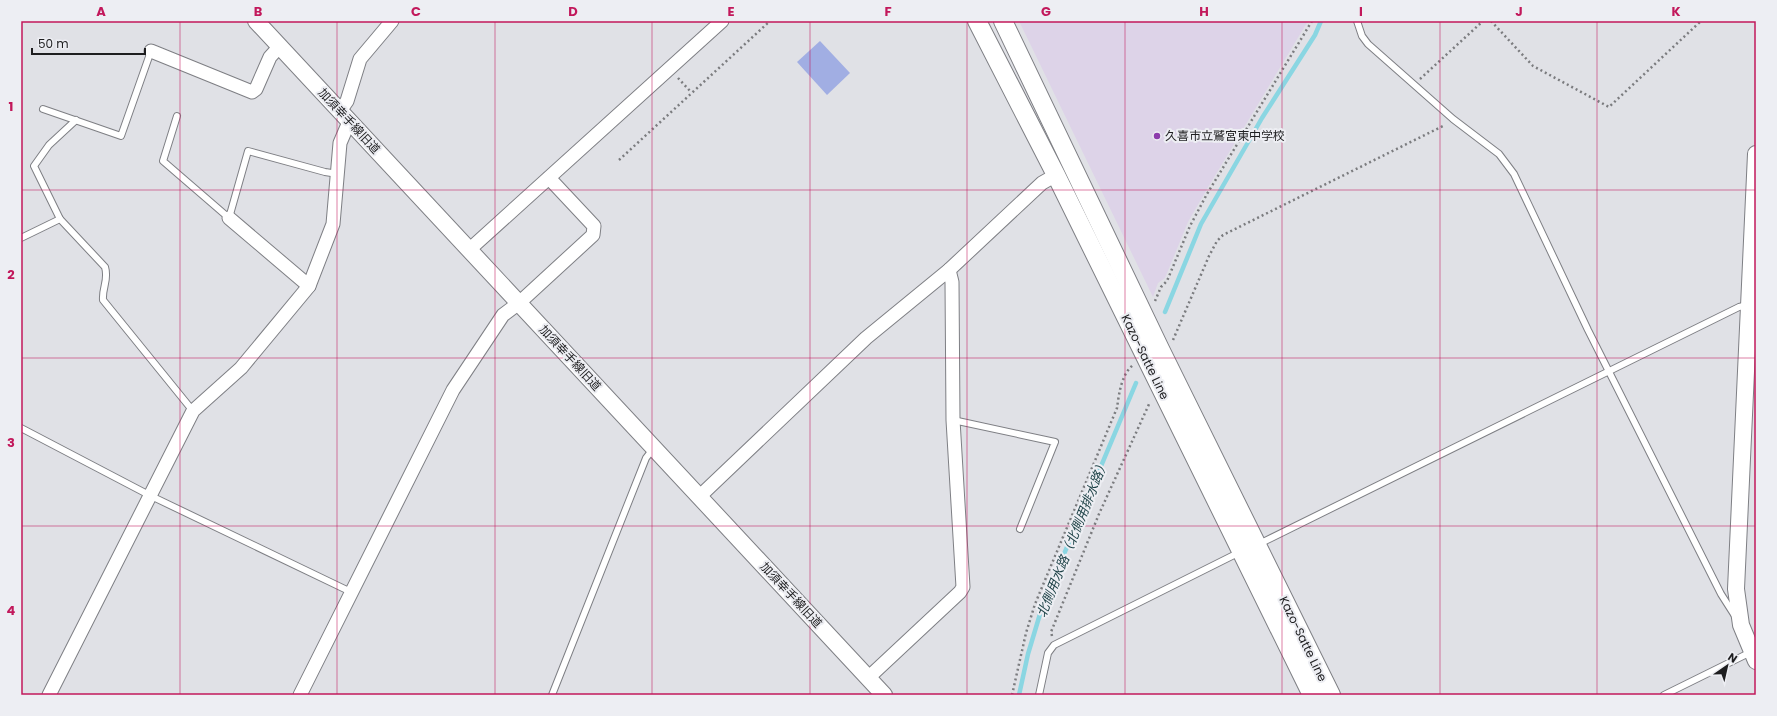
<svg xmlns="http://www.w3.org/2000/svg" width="1777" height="716" font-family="Poppins,'Noto Sans JP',sans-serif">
<rect width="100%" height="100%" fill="#e0e1e6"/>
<path fill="#ddd3e8" d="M1019,21H1308L1207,189L1188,222L1165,278L1158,283L1153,297Z"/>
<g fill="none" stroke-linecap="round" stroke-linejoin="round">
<g stroke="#8ad6e2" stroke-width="4.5">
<path d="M1165,312L1201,224L1262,118L1315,35L1321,21"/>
<path d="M1019,695L1028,654L1043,604L1136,383"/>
</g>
</g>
<path fill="#a1aee3" d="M820,41L850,73L827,95L797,62Z"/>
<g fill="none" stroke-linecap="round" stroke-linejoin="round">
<g stroke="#7e7f84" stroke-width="8">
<g id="service">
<path d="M1357,21L1362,36L1368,44L1453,119L1499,154L1514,174L1588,330L1721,594L1735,616"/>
<path d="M43,109L121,136L151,51"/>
<path d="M177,116L163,161L229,218L248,151L325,172L338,174"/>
<path d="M76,120L49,145L34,166L60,219L105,267C109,280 102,287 103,300L193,411"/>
<path d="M21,238L60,219"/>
<path d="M953,420L1055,442L1020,529"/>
<path d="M21,428L151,496L351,592"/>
<path d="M1259,544L1739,307L1748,305"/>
<path d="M552,695L646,458L653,449"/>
<path d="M1039,695L1048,653L1054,645L1240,552"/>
<path d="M1664,695L1751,652"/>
</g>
</g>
<g stroke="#7e7f84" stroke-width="15">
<g id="minor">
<path d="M151,51L252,92L256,89L270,57L280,46"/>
<path d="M340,111L347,101L360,59L392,21"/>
<path d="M229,218L309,286"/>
<path d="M470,249L722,21"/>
<path d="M699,497L866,338L949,270L1042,183L1056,175"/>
<path d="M868,678L960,592L963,587L953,420L952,282L949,270"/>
<path d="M49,695L193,411L241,368L309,286L333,224L340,143L349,122"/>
<path d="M300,695L453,390L503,315L519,303L593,235L594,226L549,178"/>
</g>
</g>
<g stroke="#7e7f84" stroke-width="18">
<g id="tertiary">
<path d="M256,21L884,695"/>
<path d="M1756,154L1736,589L1741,625L1756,661"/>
</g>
</g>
<g stroke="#7e7f84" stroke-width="20">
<g id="secondary">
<path d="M977,21L1056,175L1312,695"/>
<path d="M1003,21L1160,349L1331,695"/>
</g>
</g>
<g stroke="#7b7c7f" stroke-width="2.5" stroke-dasharray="2 3" stroke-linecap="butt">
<path d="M1491,21L1533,66L1609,107L1701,21"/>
<path d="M678,78L691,92"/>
<path d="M1420,79L1483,21"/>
<path d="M619,160L770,21"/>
<path d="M1155,301L1161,287L1167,281L1190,226L1207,194L1312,21"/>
<path d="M1173,340L1209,256L1217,241L1223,235L1445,125"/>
<path d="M1052,636L1051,632L1099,514L1150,402"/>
<path d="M1012,695L1026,633L1035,604L1117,408C1119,394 1121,375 1133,365"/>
</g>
<use href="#service" stroke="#fff" stroke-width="6"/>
<use href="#minor" stroke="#fff" stroke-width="13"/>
<use href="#tertiary" stroke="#fff" stroke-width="16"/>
<use href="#secondary" stroke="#fff" stroke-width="18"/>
</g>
<path fill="none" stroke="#c2185b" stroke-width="1" stroke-opacity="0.55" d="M180,21V695M337,21V695M495,21V695M652,21V695M810,21V695M967,21V695M1125,21V695M1282,21V695M1440,21V695M1597,21V695M21,190H1756M21,358H1756M21,526H1756"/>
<circle fill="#8d3cac" stroke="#edeef3" stroke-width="1.5" cx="1157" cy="136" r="4"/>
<g text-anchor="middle" stroke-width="4" stroke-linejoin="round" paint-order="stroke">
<g font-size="12" fill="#1e1e20" stroke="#edeef3">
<text transform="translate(349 121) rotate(47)" y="4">加須幸手線旧道</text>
<text transform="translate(1145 357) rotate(64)" y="4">Kazo-Satte Line</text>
<text transform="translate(570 358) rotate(47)" y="4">加須幸手線旧道</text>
<text transform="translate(791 595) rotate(47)" y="4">加須幸手線旧道</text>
<text transform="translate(1303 639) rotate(64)" y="4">Kazo-Satte Line</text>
</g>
<g font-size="12" fill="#1e1e20" stroke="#edeef3" text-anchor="start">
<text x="1165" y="140">久喜市立鷲宮東中学校</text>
</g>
<g font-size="13" font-style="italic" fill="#1a3f44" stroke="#edeef3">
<text transform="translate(1072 538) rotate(-68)" y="5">北側用水路（北側用排水路）</text>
</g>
</g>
<rect width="1777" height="716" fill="none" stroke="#edeef3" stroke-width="44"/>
<g transform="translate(1727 666) rotate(34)" stroke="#edeef3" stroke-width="3" paint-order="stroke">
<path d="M0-3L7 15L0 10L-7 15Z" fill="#1e1e20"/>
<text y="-6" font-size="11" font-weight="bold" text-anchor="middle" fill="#1e1e20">N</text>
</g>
<path d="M32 48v6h113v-6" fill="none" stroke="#1e1e20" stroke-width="2"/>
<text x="38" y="48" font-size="12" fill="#1e1e20" stroke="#edeef3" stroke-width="3" paint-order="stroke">50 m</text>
<rect x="22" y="22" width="1733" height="672" fill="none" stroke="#c2185b" stroke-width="1.5"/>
<g font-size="13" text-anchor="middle" font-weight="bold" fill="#c2185b">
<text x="101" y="16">A</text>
<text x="258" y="16">B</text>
<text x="416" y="16">C</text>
<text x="573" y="16">D</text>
<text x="731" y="16">E</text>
<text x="888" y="16">F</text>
<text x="1046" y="16">G</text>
<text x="1204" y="16">H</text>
<text x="1361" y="16">I</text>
<text x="1519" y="16">J</text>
<text x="1676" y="16">K</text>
<text x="11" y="111">1</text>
<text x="11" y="279">2</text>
<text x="11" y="447">3</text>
<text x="11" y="615">4</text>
</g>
</svg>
